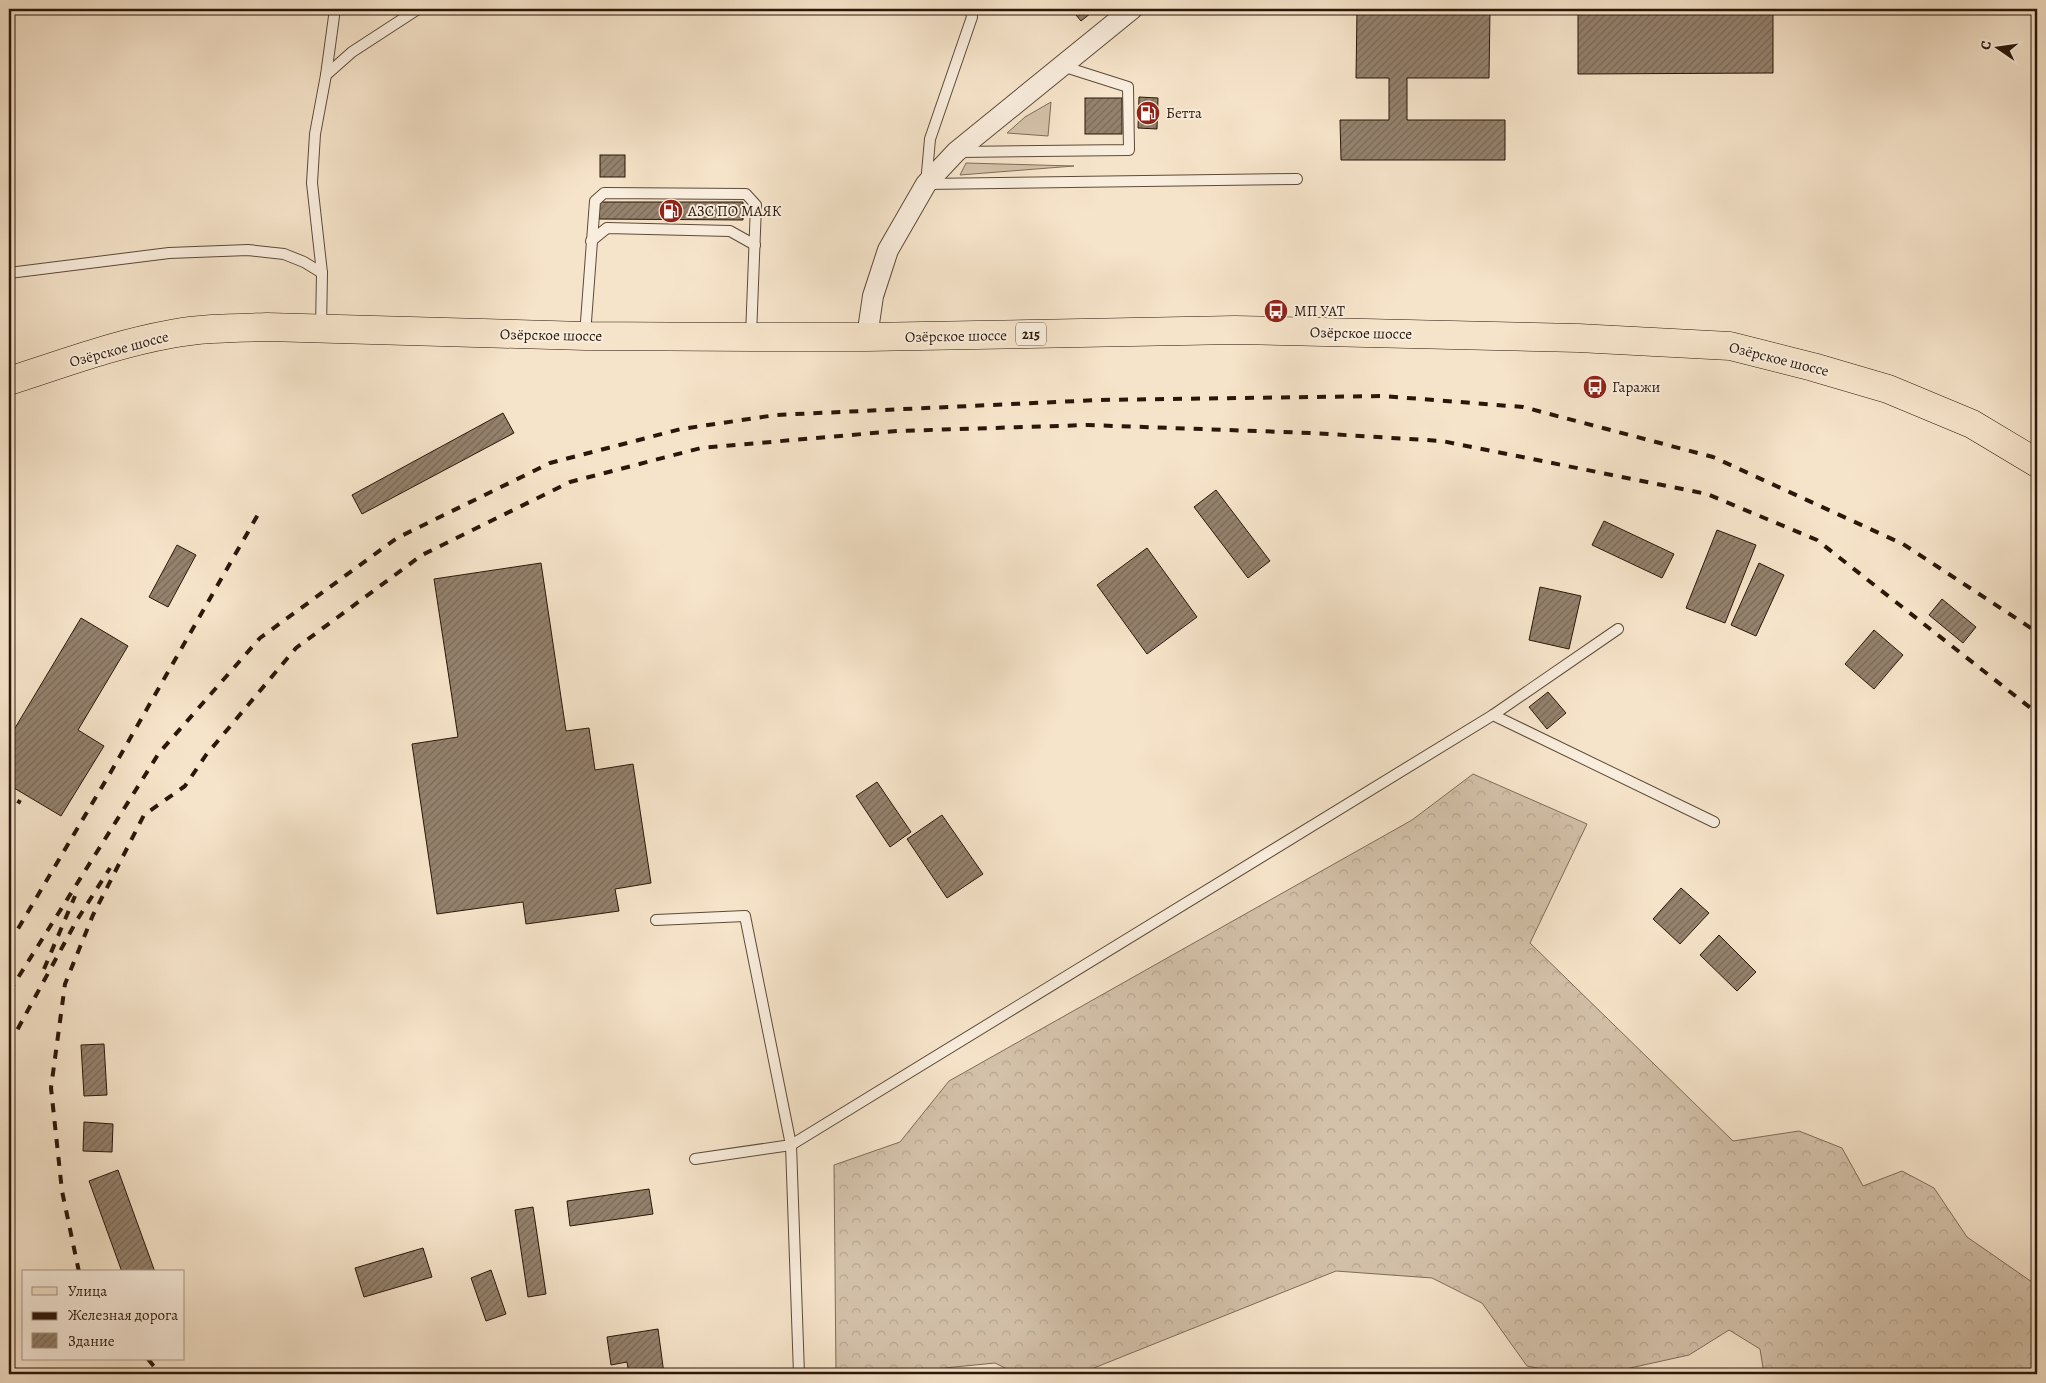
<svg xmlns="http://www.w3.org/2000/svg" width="2046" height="1383" font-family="Alegreya,serif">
<defs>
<pattern id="forest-crowns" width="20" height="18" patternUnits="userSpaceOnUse" patternTransform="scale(1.25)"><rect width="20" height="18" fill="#d3c1a9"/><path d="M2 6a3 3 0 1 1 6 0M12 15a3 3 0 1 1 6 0" fill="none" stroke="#b5a590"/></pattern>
<pattern id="building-hatch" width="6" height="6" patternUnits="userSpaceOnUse" patternTransform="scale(1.25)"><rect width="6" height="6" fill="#94826d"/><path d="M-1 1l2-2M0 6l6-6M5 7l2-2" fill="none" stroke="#796958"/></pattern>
</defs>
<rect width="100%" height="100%" fill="#f6e4ca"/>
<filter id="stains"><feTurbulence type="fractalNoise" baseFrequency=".004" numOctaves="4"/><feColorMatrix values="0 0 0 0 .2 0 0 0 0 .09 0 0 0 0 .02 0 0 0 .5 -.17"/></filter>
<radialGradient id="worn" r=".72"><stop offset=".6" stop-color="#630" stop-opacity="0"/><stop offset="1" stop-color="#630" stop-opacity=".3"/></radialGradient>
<g fill="#d3c1a9" stroke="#7e6c59">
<path d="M1051,102L1048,136L1007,133L1025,117Z"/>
<path d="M966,163L1074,166L960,175Z"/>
</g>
<path fill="url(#forest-crowns)" stroke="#7e6c59" d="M1473,774L1587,824L1530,943L1733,1141L1799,1131L1842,1148L1863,1186L1902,1171L1934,1188L1967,1237L2032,1282L2037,1281V1374H1764L1760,1349L1729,1330L1689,1355L1603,1374H1568L1527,1366L1482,1303L1432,1278L1336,1271L1079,1374H1017L995,1363L884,1374H836L834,1165L900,1142L949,1081L1412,820Z"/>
<g fill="url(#building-hatch)" stroke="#2a1709">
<path d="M1071,9H1096L1081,21Z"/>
<path d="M1357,9H1490L1489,78H1407V120H1505V160H1341L1340,120H1389V78H1356Z"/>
<path d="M1578,9H1773V73L1578,74Z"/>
<path d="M1139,97L1158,98L1157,129L1138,128Z"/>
<rect x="1085" y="98" width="37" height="36"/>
<rect x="600" y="155" width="25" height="22"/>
<path d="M600,202H743V220L599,219Z"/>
<path d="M503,413L514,433L362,514L352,495Z"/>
<path d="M1216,490L1270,561L1248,578L1194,507Z"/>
<path d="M1604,521L1674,554L1662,578L1592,545Z"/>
<path d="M1717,530L1756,545L1725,623L1686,608Z"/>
<path d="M177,545L196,555L168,607L149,597Z"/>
<path d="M1147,548L1197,617L1147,654L1097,585Z"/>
<path d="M541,563L566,731L589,728L595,770L633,764L651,883L615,889L619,911L526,924L523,902L437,914L412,744L458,737L434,579Z"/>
<path d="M1759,563L1784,575L1756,636L1731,625Z"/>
<path d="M1540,587L1581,596L1569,649L1529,640Z"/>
<path d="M1942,599L1976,627L1963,643L1929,615Z"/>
<path d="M81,618L128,646L78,730L104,746L61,816L9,785V738Z"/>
<path d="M1874,630L1903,655L1874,689L1845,664Z"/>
<path d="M1548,692L1566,713L1547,729L1529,707Z"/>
<path d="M877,782L911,832L890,847L856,796Z"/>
<path d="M942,815L983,874L947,898L907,839Z"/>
<path d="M1681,888L1709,913L1680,944L1653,919Z"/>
<path d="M1719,935L1756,972L1737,991L1700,955Z"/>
<path d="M104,1044L107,1095L84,1096L81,1045Z"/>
<path d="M84,1122L113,1124L112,1152L83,1151Z"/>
<path d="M118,1170L155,1272H122L89,1181Z"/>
<path d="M649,1189L653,1214L570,1226L567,1201Z"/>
<path d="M533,1207L546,1294L528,1297L515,1210Z"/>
<path d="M423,1248L432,1277L364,1297L355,1268Z"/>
<path d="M491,1270L506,1314L486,1321L471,1278Z"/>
<path d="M658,1329L664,1374H629L627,1362L611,1365L607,1337Z"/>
</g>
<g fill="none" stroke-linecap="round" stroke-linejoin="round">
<g stroke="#5d4a39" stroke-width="12">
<g id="service">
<path d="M970,9L972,17L930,139L926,184L1297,179"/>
<path d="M326,75L352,52L418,9"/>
<path d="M959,152L1129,150L1128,87L1062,66"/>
<path d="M591,241L607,228L730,231L755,245"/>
<path d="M9,273L169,253L248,250L284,254L304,262L322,273"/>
<path d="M321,328L322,273L312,183L315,134L326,75L335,9"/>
<path d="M585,335L595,201L604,193L746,194L756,205L751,336"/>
<path d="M1493,715L1618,629"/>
<path d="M656,920L745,916L791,1145L695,1159"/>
<path d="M799,1374L791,1145L1493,715L1714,822"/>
</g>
</g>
<g stroke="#5d4a39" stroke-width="22">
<path id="minor" d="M867,337L873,296L888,250L926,184L956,152L1132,9"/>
</g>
<g stroke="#2a1709" stroke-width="29">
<path id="primary" d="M9,381C62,364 115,344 171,334C202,328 235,328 267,327L585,336L751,337H867L1235,330L1578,338L1730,346L1813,367L1888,389L1972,424L2037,463"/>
</g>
<use href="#service" stroke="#f9eddd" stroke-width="10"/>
<use href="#minor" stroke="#f9eddd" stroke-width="20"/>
<use href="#primary" stroke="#f6e4ca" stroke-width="28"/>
<g stroke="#2a1709" stroke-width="4" stroke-dasharray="9 9" stroke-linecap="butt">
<path d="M9,819L20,800"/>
<path d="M9,944L112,770L260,511"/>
<path d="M44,969L75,896"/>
<path d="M9,992L159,753L260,638L397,538L550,463L681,429L776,415L1099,400L1383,396L1523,407L1713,457L1903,544L2037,632"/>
<path d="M9,1045L77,920L110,868"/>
<path d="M79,1272L62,1191L51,1088L65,984L93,915L144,815L185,786L206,755L296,648L422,555L570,482L701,448L897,431L1088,425L1312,433L1442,441L1707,494L1817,540L2037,713"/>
<path d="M148,1359L160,1374"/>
</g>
</g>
<defs>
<g id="fuel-disc" transform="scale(1.25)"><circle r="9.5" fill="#8f2418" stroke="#f9eddd"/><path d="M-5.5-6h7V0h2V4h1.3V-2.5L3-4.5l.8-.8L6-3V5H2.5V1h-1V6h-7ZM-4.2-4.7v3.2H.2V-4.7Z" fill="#fff"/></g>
<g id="bus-disc" transform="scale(1.25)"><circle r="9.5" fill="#8f2418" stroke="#f9eddd"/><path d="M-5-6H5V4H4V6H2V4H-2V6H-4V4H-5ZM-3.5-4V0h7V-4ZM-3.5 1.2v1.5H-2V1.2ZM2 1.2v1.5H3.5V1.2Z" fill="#fff"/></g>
</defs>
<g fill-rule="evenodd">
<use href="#fuel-disc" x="1148" y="113"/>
<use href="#fuel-disc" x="671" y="211"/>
<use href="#bus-disc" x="1276" y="311"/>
<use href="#bus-disc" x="1595" y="387"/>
</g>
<g text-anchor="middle" stroke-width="4" stroke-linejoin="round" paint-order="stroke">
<rect fill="#f9eddd" stroke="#685749" stroke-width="1" x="1016" y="322.5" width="30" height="23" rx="4"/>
<g font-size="14" font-weight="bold" fill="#2a1709">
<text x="1031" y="339">215</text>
</g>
<g font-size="15" fill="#2a1709" stroke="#f9eddd" text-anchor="start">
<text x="1166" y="118">Бетта</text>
<text x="688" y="216">АЗС ПО МАЯК</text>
<text x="1294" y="316">МП УАТ</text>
<text x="1612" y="392">Гаражи</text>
</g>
<g font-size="15" fill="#2a1709" stroke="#f9eddd">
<text transform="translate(1361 333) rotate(1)" y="5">Озёрское шоссе</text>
<text transform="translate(551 335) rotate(1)" y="5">Озёрское шоссе</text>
<text transform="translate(956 336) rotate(-1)" y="5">Озёрское шоссе</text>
<text transform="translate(119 349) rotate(-15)" y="5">Озёрское шоссе</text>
<text transform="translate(1779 359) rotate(14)" y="5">Озёрское шоссе</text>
</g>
</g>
<rect width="2046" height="1383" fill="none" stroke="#f6e4ca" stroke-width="30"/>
<rect x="10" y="10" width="2026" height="1363" fill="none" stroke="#2a1709" stroke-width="2.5"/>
<rect x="15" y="15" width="2016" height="1353" fill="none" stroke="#2a1709"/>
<rect x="22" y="1270" width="162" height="90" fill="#f9eddd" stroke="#a69788"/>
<rect x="32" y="1287" width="25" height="8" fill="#f6e4ca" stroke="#a69788"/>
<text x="68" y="1296" font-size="15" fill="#2a1709">Улица</text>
<rect x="32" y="1312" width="25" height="8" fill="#2a1709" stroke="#a69788"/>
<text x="68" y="1320" font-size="15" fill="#2a1709">Железная дорога</text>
<rect x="32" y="1333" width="25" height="15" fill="url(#building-hatch)" stroke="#a69788"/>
<text x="68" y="1346" font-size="15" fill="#2a1709">Здание</text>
<g transform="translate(1998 48) rotate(283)" stroke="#f9eddd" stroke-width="4" paint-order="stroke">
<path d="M0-4L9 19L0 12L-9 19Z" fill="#2a1709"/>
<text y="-8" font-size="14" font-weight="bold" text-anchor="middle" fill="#2a1709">С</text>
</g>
<rect width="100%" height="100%" filter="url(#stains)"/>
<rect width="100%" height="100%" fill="url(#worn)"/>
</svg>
